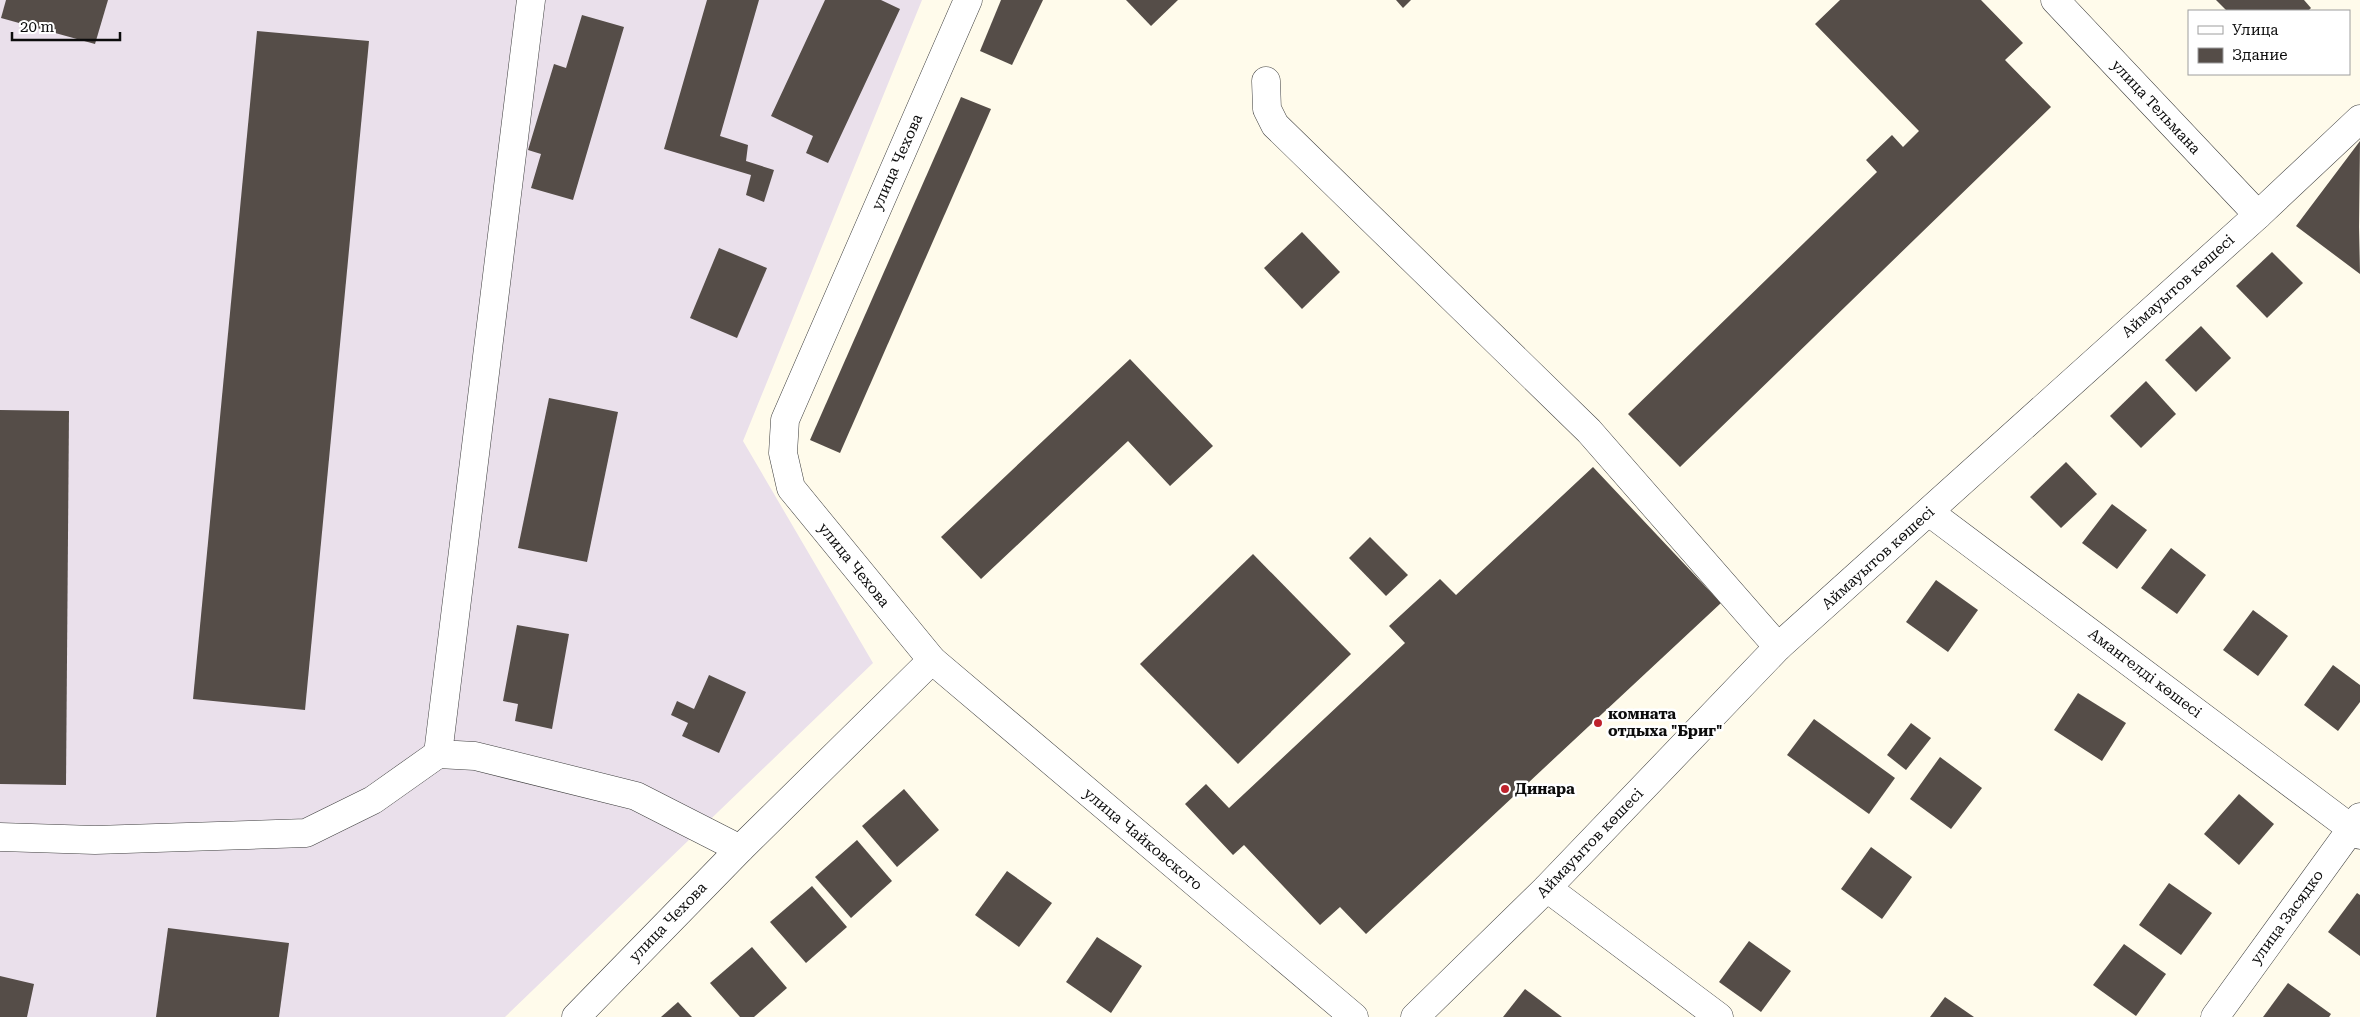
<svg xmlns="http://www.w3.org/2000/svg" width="2360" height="1017" font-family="'Roboto Serif',serif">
<rect width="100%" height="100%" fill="#fffbeb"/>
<path fill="#eae0eb" d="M0,0H922L743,441L873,663L505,1017H0Z"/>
<g fill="#554d48">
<path d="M6,0H108L95,44L1,18Z"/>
<path d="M707,0H759L720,136L748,145L746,161L774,170L764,202L746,195L751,175L664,149Z"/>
<path d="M825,0H881L900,9L828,163L806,153L813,136L771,116Z"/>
<path d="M1001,0H1043L1012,65L980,51Z"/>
<path d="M1126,0H1178L1151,26Z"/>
<path d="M1396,0H1411L1403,8Z"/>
<path d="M1840,0H1981L2023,43L2005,60L2051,107L1680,467L1628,414L1877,172L1866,160L1892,135L1903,147L1919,131L1815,24Z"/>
<path d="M2216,0H2304L2311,8L2308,11H2227Z"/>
<path d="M582,15L624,27L573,200L531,188L541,154L528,150L554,64L566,68Z"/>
<path d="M257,31L369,41L305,710L193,699Z"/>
<path d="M961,97L991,109L840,453L810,440Z"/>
<path d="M2360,141L2359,227L2360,274L2296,226Z"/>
<path d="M1302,232L1340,272L1302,309L1264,268Z"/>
<path d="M719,248L767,268L737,338L690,318Z"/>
<path d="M2272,252L2303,283L2267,318L2236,286Z"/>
<path d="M2201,326L2231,358L2196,392L2165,360Z"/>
<path d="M1130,359L1213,446L1170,486L1128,441L981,579L941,537Z"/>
<path d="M2146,381L2176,414L2141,448L2110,416Z"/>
<path d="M549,398L618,412L587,562L518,548Z"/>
<path d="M0,410L69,411L66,785L0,784Z"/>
<path d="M2066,462L2097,494L2061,528L2030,497Z"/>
<path d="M1593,467L1721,603L1366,934L1340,907L1320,925L1244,845L1233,855L1185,804L1206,784L1229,808L1405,643L1389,626L1440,579L1456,595Z"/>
<path d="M2112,504L2147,530L2117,569L2082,543Z"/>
<path d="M1370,537L1408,575L1386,596L1349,558Z"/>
<path d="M2171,548L2206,575L2177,614L2141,588Z"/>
<path d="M1253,554L1351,654L1238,764L1140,664Z"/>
<path d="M1936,580L1978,610L1948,652L1906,622Z"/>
<path d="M2253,610L2288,636L2258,676L2223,650Z"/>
<path d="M517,625L569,634L552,729L515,721L518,704L503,701Z"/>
<path d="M2333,665L2360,685V702L2338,731L2304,705Z"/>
<path d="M709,675L746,692L719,753L682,736L688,723L671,715L677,701L694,709Z"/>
<path d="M2078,693L2126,723L2102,761L2054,730Z"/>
<path d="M1814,719L1895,778L1869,814L1787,755Z"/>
<path d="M1911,723L1931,738L1906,770L1887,755Z"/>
<path d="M1940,757L1982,788L1951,829L1910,799Z"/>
<path d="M904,789L939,830L897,867L862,826Z"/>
<path d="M2239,794L2274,824L2239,865L2204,834Z"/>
<path d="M857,840L892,881L851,918L815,877Z"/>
<path d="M1871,847L1912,877L1882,919L1841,889Z"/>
<path d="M1007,871L1052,903L1019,947L975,915Z"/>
<path d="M2169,883L2212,913L2181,955L2139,925Z"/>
<path d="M812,886L847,927L806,963L770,922Z"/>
<path d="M2357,893L2360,895V956L2328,932Z"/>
<path d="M168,928L289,943L279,1017H156Z"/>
<path d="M1097,937L1142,966L1111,1013L1066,982Z"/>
<path d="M1749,941L1791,971L1761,1012L1719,982Z"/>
<path d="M2124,944L2166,974L2136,1016L2093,985Z"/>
<path d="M752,947L787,988L754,1017H740L710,983Z"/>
<path d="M0,976L34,984L27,1017H0Z"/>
<path d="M2288,983L2331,1014L2329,1017H2263Z"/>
<path d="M1525,989L1562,1017H1503Z"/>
<path d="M1945,997L1974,1017H1930Z"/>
<path d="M678,1002L692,1017H661Z"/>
</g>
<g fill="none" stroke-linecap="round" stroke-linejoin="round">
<g stroke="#3f3f3f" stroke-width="29">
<g id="minor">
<path d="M531,0L438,754L475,756L636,796L740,849"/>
<path d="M968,0L785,420L783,453L791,488L932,660L1354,1017"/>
<path d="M2055,0L2258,215"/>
<path d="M1266,81L1267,109L1275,125L1589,431L1778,647"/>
<path d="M1929,512L2360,835"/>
<path d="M0,837L95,840L306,833L373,800L438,754"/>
<path d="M1547,888L1719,1017"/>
<path d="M576,1017L740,849L932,660"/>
<path d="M1415,1017L1547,888L1778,647L2258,215L2360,119"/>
<path d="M2215,1017L2360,817"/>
</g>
</g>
<use href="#minor" stroke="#fff" stroke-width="28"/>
</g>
<g fill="#be222c" stroke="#fff" stroke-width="2">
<circle cx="1598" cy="723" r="5"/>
<circle cx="1505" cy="789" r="5"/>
</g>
<g text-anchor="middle" stroke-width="5" stroke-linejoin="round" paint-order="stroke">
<g font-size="15" fill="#0c0c0c" stroke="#fff">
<text transform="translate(2156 107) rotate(47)" y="5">улица Тельмана</text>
<text transform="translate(897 162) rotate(-66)" y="5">улица Чехова</text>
<text transform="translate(2178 286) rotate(-42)" y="5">Аймауытов көшесі</text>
<text transform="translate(1878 558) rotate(-42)" y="5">Аймауытов көшесі</text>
<text transform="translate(854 565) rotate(51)" y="5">улица Чехова</text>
<text transform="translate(2145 673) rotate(37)" y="5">Амангелді көшесі</text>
<text transform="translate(1143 839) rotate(40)" y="5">улица Чайковского</text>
<text transform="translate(1590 843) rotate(-46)" y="5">Аймауытов көшесі</text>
<text transform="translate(2287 917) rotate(-54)" y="5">улица Засядко</text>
<text transform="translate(668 922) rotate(-46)" y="5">улица Чехова</text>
</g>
<g font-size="15" font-weight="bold" fill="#0c0c0c" stroke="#fff" text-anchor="start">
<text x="1608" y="719">комната<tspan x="1608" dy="17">отдыха "Бриг"</tspan></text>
<text x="1515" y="794">Динара</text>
</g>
</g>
<rect x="2188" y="10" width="162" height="65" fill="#ffffff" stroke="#9e9e9e"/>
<rect x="2198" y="26" width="25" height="8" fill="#ffffff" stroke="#9e9e9e"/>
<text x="2232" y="35" font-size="15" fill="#0c0c0c">Улица</text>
<rect x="2198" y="48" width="25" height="15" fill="#554d48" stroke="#9e9e9e"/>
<text x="2232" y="60" font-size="15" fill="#0c0c0c">Здание</text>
<path d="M12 32v8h108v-8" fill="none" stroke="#0c0c0c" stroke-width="2.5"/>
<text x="20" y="32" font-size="15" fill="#0c0c0c" stroke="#ffffff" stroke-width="4" paint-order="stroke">20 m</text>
</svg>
